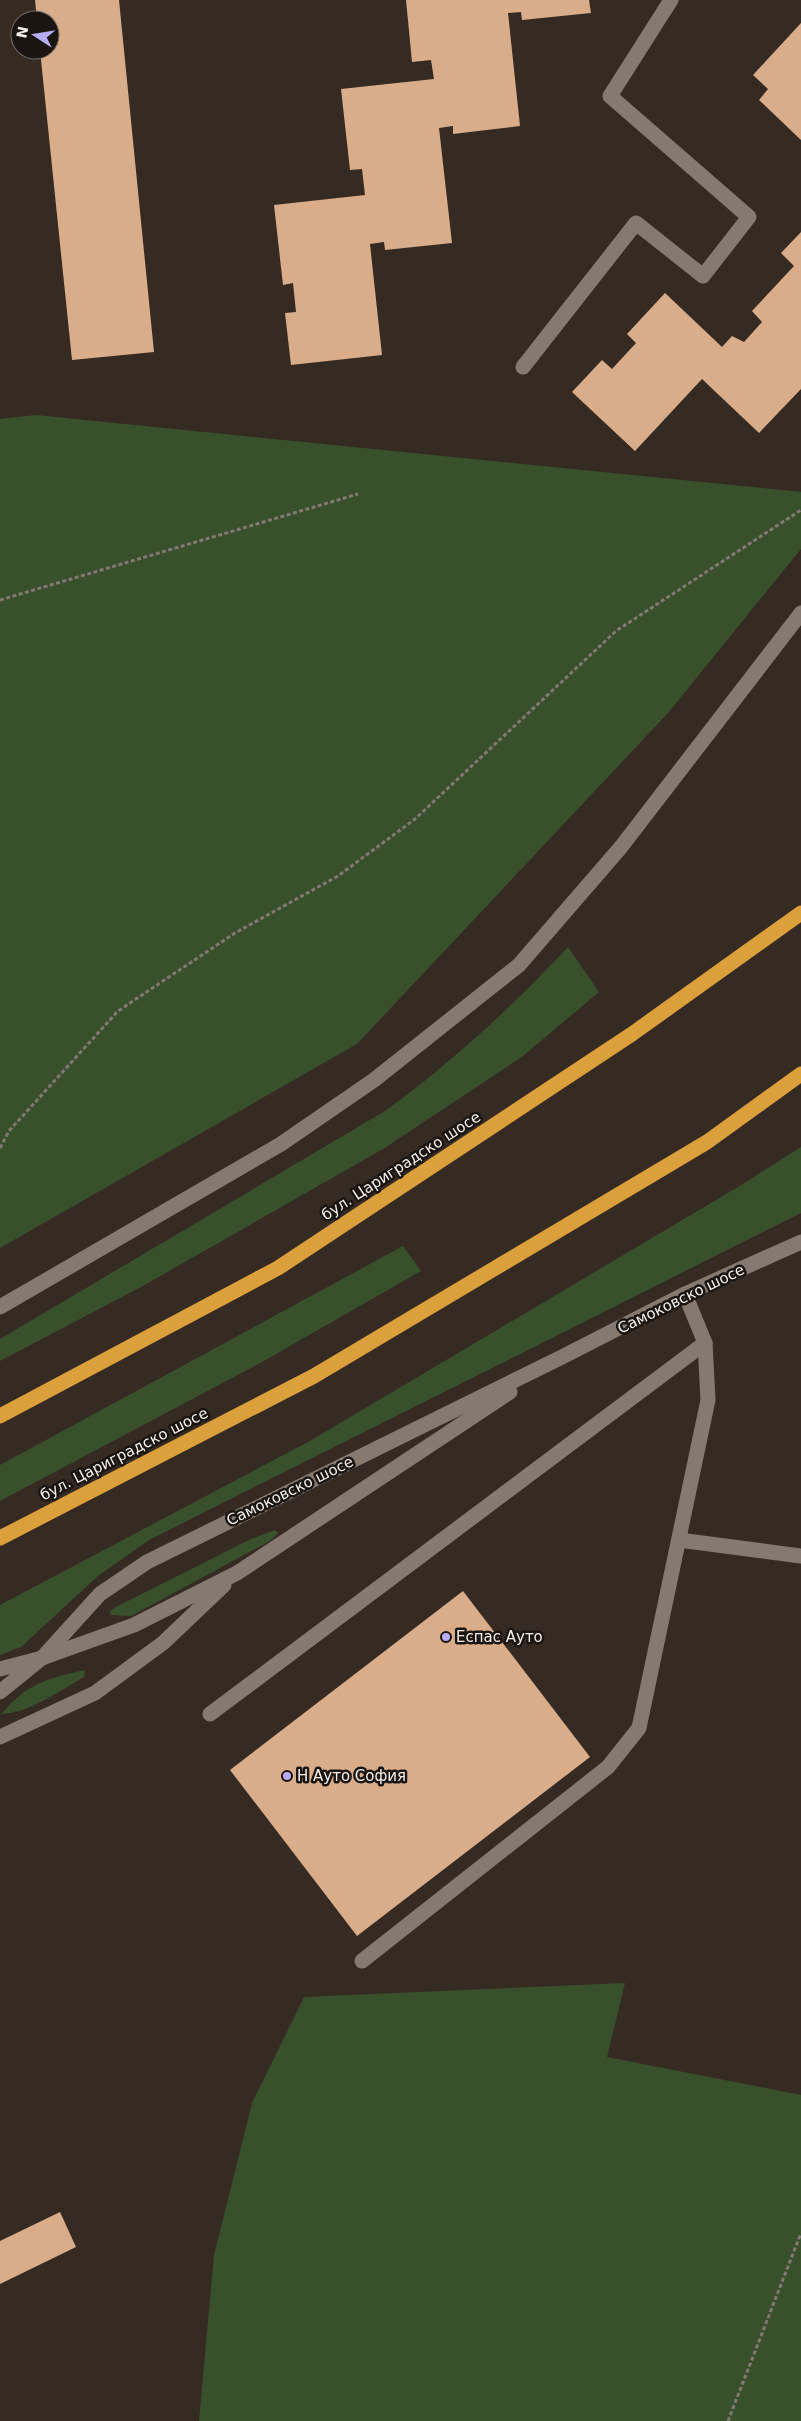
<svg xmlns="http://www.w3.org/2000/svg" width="801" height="2421" font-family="'DejaVu Sans',sans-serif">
<rect width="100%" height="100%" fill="#362b23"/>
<g fill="#39502c">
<path d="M36,415L801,492V549L668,713L357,1044L0,1248V419Z"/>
<path d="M568,947L599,992L523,1056L383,1149L141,1287L0,1361V1339L385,1111C451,1063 512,1007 568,947Z"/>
<path d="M801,1147V1213L149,1540L98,1576L21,1647L0,1655V1605L308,1442L738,1187Z"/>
<path d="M403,1246L421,1271L262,1362L0,1501V1465Z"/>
<path d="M275,1530L278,1533L270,1541L131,1616L111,1615L110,1611L116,1607L251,1539Z"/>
<path d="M85,1670L84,1677C59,1691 30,1713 1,1714C27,1684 47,1678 85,1670Z"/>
<path d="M625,1983L607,2057L801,2095V2421H199L214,2255L252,2103L304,1997Z"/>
</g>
<g fill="#daad8a">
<path d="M35,0H119L154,352L72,360L40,50H50V20H37Z"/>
<path d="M406,0H589L591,13L522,20L521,12L508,13L520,126L453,134V126L439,128L452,243L385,250L384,242L370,244L382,355L291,365L285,313L296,312L293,283L283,285L274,205L365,195L362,169L350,170L341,89L434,79L431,60L412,62Z"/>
<path d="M801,23V140L759,100L768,89L753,75Z"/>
<path d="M801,232V389L759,433L702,379L635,451L572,392L602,360L612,369L636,343L627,334L665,293L722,347L732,336L744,342L762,322L752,311L794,266L781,253Z"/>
<path d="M463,1591L590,1757L357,1936L230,1770Z"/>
<path d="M60,2212L76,2247L0,2284V2241Z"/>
</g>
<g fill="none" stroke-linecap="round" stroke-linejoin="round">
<g stroke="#827971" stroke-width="3" stroke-dasharray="4 2.5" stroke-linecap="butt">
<path d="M0,600L358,494"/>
<path d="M0,1148L9,1131L118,1011L235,933L338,876L415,819L616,631L801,510"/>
<path d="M728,2421L801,2233"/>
</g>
<g stroke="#867a70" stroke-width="15">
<path d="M523,367L636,223L703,276L749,217L610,96L671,0"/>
<path d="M0,1307L281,1144L374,1080L519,965L621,847L801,613"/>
<path d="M679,1540L801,1556"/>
<path d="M0,1669L42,1658L134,1625L237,1573L510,1392"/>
<path d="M0,1692L42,1658L100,1594L147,1562L562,1357L685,1294L801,1242"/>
<path d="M210,1714L705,1343"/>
<path d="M0,1737L95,1693L163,1643L224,1585"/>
<path d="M362,1961L608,1767L639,1728L708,1400L705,1343L685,1294"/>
</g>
<g stroke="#db9f3b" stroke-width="15">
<path d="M0,1416L278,1268L632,1034L801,913"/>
<path d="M0,1538L314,1376L707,1142L801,1074"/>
</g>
</g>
<g fill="#b6acf8" stroke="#1a1511" stroke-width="2">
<circle cx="446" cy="1637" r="5"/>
<circle cx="287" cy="1776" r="5"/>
</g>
<g text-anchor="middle" stroke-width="5" stroke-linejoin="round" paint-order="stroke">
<g font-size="15" fill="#f6efe9" stroke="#1a1511">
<text transform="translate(401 1166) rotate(-33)" y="5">бул. Цариградско шосе</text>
<text transform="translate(681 1299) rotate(-26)" y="5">Самоковско шосе</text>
<text transform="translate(124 1454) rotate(-27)" y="5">бул. Цариградско шосе</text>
<text transform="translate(290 1491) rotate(-26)" y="5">Самоковско шосе</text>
</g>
<g font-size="15" fill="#f6efe9" stroke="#1a1511" text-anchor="start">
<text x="456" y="1642">Еспас Ауто</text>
<text x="297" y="1781">Н Ауто София</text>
</g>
</g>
<g transform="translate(35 35) rotate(282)"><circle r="24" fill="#1a1511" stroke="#726c67"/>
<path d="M0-4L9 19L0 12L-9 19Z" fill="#b6acf8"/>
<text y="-8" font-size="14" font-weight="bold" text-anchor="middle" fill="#f6efe9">N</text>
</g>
</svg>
